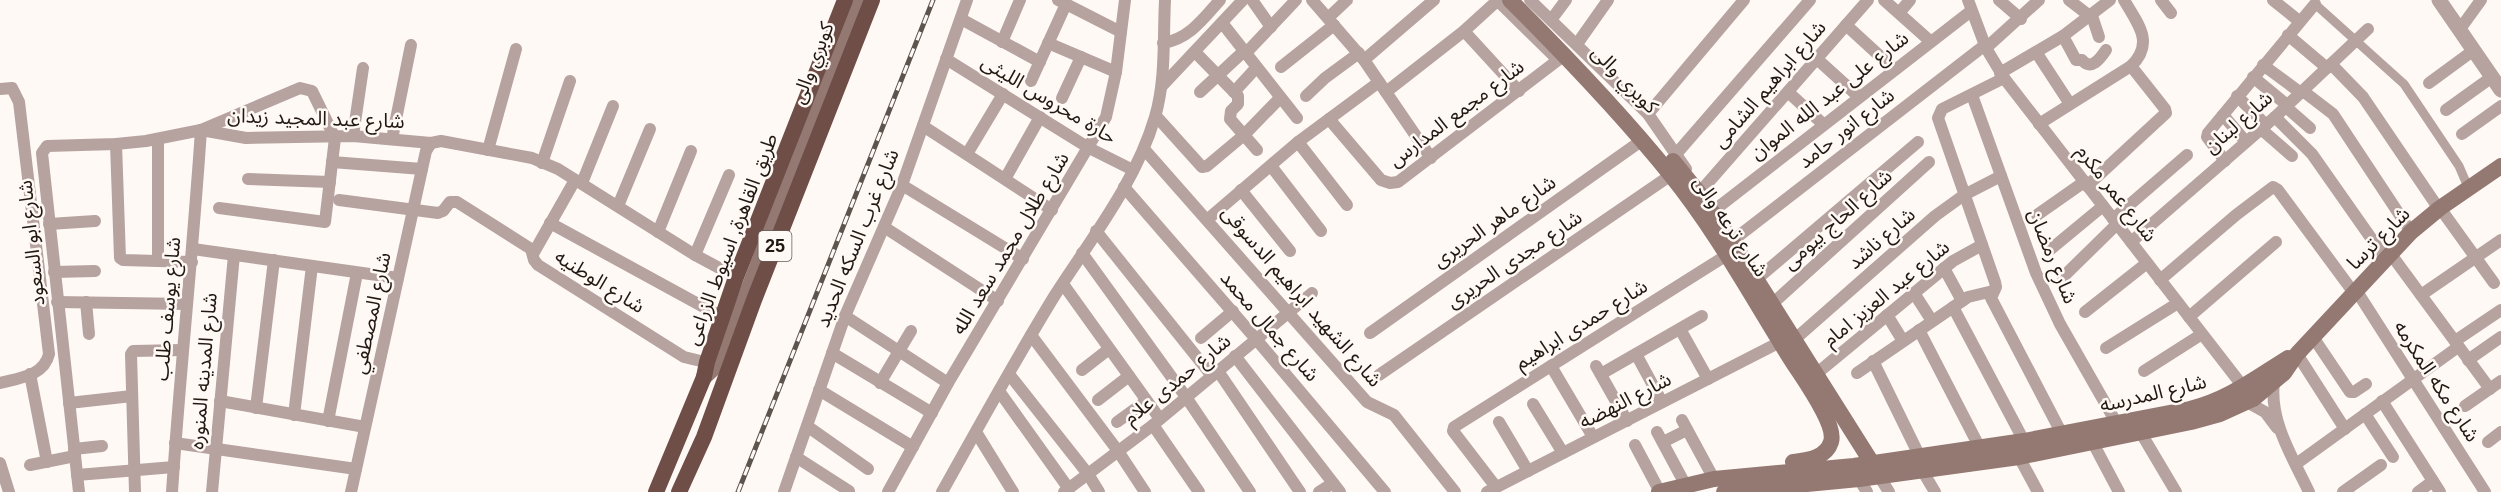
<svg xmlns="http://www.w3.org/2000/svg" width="2501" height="492" font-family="Arial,'Noto Sans Arabic',sans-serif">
<rect width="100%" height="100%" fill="#fff9f6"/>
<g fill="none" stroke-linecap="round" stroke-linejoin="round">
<path stroke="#b6a39f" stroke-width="9" d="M2315,4L2404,84L2459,166L2468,187"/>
<g stroke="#b6a39f" stroke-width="12">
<path d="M1058,0L1121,32"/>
<path d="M1252,0L1271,27"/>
<path d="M1312,0L1364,60L1431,158"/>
<path d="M1497,0L1556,58"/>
<path d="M1530,0L1648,114L1686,169"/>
<path d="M1884,0L1930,41"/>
<path d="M1968,0L1986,48L2004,78L2248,393"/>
<path d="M1999,0L2021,19"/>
<path d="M2069,0L2091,17"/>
<path d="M2161,0L2171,13"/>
<path d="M2273,0L2299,21"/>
<path d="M1899,13L1910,0"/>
<path d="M2092,16L2099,37"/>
<path d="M1328,18L1347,0"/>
<path d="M961,19L1040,62"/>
<path d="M1551,20L1566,0"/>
<path d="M1223,24L1297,118"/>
<path d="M1846,25L1894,69"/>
<path d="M2460,29L2481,0"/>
<path d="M1464,31L1519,91"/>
<path d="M2288,35L2327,68"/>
<path d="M2063,36L2076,60H2082C2091,71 2100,59 2106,50"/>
<path d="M1002,42L1020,0"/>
<path d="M1048,43L1116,72"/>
<path d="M1163,43C1189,39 1203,19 1220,0"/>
<path d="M1577,44L1608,0"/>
<path d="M1986,48L2039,0"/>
<path d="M1195,52L1238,96V104L1231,111L1230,119L1257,150"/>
<path d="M2036,52L2070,104"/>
<path d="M1245,54L1296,0"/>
<path d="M946,59L1089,148L1133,170"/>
<path d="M1817,59L1859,97"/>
<path d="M1364,60L1434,0"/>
<path d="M2331,64L2363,97L2439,209"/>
<path d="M2263,65L2301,93"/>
<path d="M1281,67L1334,25"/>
<path d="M2000,73L2063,36L2110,0"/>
<path d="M2253,77L2287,105"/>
<path d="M2004,78L1942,109L1938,118L1995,282L1996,287L1991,298L2062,434"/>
<path d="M1031,81L1066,4"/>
<path d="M2429,83L2474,50"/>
<path d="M1162,86L1243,0"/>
<path d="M0,89L12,88L19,102L49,354C44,376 19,378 0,383"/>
<path d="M2303,91L2333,114L2411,232"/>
<path d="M1200,92L1243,52"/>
<path d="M1234,92L1256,68"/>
<path d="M1386,92L1464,31L1498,0"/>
<path d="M1788,92L1823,124"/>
<path d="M1972,95L2036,273L2060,324L2117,424"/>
<path d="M1306,96L1325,78L1359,53"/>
<path d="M2237,96L2266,125"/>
<path d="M1062,98L1081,57"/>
<path d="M2286,107L2310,128"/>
<path d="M2446,110L2492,77"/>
<path d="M1648,114L1744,0"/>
<path d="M2223,115L2246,142"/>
<path d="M1156,116L1202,167L1207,166L1244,135L1280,98"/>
<path d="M2275,117L2312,154L2385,258"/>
<path d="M1329,119L1381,180L1390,183L1398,182L1558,60"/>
<path d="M2039,124L2131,66C2155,43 2138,24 2124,0"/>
<path d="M923,126L1052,210"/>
<path d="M2261,129L2292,156"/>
<path d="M201,130L246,138L353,136L431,143L441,141L532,158L558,169L695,255L736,277"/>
<path d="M2462,134L2501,106"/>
<path d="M353,136L363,68"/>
<path d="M392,139L411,45"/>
<path d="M1298,142L1347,205"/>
<path d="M116,144L120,258L123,260L192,262"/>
<path d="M1144,149L1367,402L1394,415L1455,492"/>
<path d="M488,150L516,49"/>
<path d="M1677,153L1810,0"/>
<path d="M967,154L1003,94"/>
<path d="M2225,161L2207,137L2208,133L2315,4"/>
<path d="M332,162L422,169"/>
<path d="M542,163L570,81"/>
<path d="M1271,166L1321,231"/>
<path d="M248,179L330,182"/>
<path d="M1005,179L1040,117"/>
<path d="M582,183L613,106"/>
<path d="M902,185L1023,259"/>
<path d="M2087,186L2166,113L2165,109L2131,66"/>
<path d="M1124,187L1256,339L1385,492"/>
<path d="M1696,187L1699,193L1868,0"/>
<path d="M1241,190L1290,251"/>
<path d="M339,200L438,213L443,211L450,202H457L531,249L534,260L538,265L684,357L713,364"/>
<path d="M618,206L650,129"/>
<path d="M2440,208L2494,283"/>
<path d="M1712,212L1971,11"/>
<path d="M2037,215L2084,182"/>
<path d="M1208,219L1298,142L1379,82"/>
<path d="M2113,219L2187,155"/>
<path d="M550,223L722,317"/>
<path d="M49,224L95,221"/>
<path d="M884,227L998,301"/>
<path d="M1096,231L1212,376"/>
<path d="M658,232L691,151"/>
<path d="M1732,241L1985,45"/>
<path d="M2131,242L2275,117L2368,29"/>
<path d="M193,249L398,278"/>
<path d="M2051,249L2103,206"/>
<path d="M1082,253L1186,397"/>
<path d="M2390,253L2490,389"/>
<path d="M533,254L575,180"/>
<path d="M695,255L729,175"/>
<path d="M158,261V139"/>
<path d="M1944,268L1962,301"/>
<path d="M54,272L95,271"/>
<path d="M2063,277L2117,224"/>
<path d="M1757,279L1918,142"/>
<path d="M2160,280L2236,215L2273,187L2278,190L2354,293"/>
<path d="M1063,284L1160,419"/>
<path d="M2356,290L2485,492"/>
<path d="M1914,293L1932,321"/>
<path d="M2421,295L2501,240"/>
<path d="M57,302L187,304"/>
<path d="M86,302L89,334"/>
<path d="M1772,304L1929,162"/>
<path d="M1953,307L2024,441"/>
<path d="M2085,312L2147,263"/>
<path d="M1887,315L1903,341"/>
<path d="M845,316L948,383"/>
<path d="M2189,317L2276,242"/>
<path d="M1680,329L1708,379"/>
<path d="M1919,330L1983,454"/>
<path d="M1370,333L1641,141"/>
<path d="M1031,335L1118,451L1145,492"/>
<path d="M2313,337L2350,392H2354L2366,384"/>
<path d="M1201,338L1233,311"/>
<path d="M1794,340L1935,216L1964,195L2001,176"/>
<path d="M2455,341L2501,310"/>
<path d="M2106,348L2178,303"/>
<path d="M832,353L932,413"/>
<path d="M1636,354L1662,402"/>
<path d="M2297,354L2345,429"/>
<path d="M1235,356L1340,492"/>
<path d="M2468,360L2501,337"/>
<path d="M1873,361L1919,455"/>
<path d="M1551,366L1593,437"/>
<path d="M1596,366L1627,421"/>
<path d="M1082,370L1109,349"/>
<path d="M1218,371L1300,492"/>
<path d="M2144,371L2202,334"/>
<path d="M1857,373L1968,297L1993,291"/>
<path d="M30,374L47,462"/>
<path d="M1009,374L1088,474L1099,492"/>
<path d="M1601,374L1702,316"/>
<path d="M1816,374L1953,261L1982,245"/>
<path d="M1379,375L1671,175"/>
<path d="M2274,382C2269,421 2293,458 2309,492"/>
<path d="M880,383L911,331"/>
<path d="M819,390L913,447"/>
<path d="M999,391L1069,489"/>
<path d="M1186,397L1250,492"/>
<path d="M1098,400L1129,376"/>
<path d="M220,401L365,427"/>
<path d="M2382,401L2440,492"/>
<path d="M2247,402L2265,412L2277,428"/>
<path d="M69,403L132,396"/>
<path d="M1533,404L1563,453"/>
<path d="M2465,406L2501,381"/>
<path d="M256,408L274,260"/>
<path d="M2365,414L2393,457"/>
<path d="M294,415L312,266"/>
<path d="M1682,420L1714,479"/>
<path d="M328,421L357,273"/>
<path d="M1117,422L1146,401"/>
<path d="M1499,422L1528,471"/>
<path d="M1153,425L1199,492"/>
<path d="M807,426L868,469"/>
<path d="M976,432L1013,492"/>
<path d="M1657,432L1685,484"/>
<path d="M2141,433L2176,492"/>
<path d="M1663,442L1687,430"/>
<path d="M2488,442L2501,432"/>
<path d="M175,443L356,469"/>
<path d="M2093,443L2119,492"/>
<path d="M1635,445L1660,492"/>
<path d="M74,449L102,446"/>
<path d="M796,457L849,491"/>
<path d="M2019,457L2038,492"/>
<path d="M0,463L9,492"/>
<path d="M2296,464L2458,347"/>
<path d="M30,465L75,456"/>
<path d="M1922,470L1935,492"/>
<path d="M77,475L174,467"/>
<path d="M1879,476L1889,492"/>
<path d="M1859,479L1867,492"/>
<path d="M1496,487L1453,431L1454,427L1727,255"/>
<path d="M79,492L42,153L47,146L116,144L146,141L201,130L300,88L312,91L335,138L325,222L219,208"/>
<path d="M135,492L131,354L133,351L182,350"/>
<path d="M172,492C180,371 193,251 201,130"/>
<path d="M212,492L234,255"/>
<path d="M351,492L426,151L431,143"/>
<path d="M784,492L845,316L902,185L967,0"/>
<path d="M888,492L948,383L1106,117L1116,72L1125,0"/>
<path d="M942,492C979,426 1015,360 1055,295C1091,239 1136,182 1155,117C1166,80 1163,39 1165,0"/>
<path d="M1064,492L1153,425L1312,293"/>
<path d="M1319,492L1333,483"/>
<path d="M1487,492L1780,342"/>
<path d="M2343,492L2381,465"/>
<path d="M2418,492L2433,481"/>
</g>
<path stroke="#b6a39f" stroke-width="15" d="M2439,0L2501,90"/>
<g stroke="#947973" stroke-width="16">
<path d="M1510,0C1566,56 1621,113 1670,174C1717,232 1753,299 1792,361C1802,377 1837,424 1831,442C1826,458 1808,460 1793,462"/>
<path d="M1673,161L1699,193L1732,241L1872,463"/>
<path d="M704,377L717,365L728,343L859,0"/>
<path d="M1659,492L1714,479L1854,466L2024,441L2190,409C2229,399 2254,379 2288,358"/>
<path d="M1724,492L1859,479L2019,457L2191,422L2220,414L2253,399L2284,373L2297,354L2411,232L2440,208L2501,166"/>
</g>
<g stroke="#704e48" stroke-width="16">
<path d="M656,492L704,377L707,362L736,277L845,0"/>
<path d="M679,492L704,437L754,300L872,0"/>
</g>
<g stroke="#5d544e" stroke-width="5">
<path id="rail" d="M738,492L933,0"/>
</g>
<use href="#rail" stroke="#fff9f6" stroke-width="3" stroke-dasharray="9" stroke-linecap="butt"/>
</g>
<g text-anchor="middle" stroke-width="5" stroke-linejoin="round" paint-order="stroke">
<rect fill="#fff9f6" stroke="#645c56" stroke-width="1.5" x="758.5" y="231" width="33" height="30" rx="4.5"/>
<g font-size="18" font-weight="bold" fill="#211811">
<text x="775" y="252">25</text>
</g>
<g font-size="20" fill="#211811" stroke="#fff9f6">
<text transform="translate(812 63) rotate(-69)" y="7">كوبري والى</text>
<text transform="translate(1625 79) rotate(46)" y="7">كوبري والى</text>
<text transform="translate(1769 84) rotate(-49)" y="7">شارع ابراهيم الشامى</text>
<text transform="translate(1829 95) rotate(-38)" y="7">شارع على عبد الله الموان</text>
<text transform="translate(1049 99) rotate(31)" y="7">حارة محروس الليثى</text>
<text transform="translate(1456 113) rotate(-37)" y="7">شارع مجمع المدارس</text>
<text transform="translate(316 118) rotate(2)" y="7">شارع عبد المجيد زيدان</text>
<text transform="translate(2238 122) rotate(-41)" y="7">شارع لبنان</text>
<text transform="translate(1846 128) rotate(-38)" y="7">شارع انور حامد</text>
<text transform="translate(2117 193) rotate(52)" y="7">شارع عمر مكرم</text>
<text transform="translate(1837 219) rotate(-42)" y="7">شارع الحاج بيومى</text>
<text transform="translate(1494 221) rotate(-35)" y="7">شارع ماهر الحريرى</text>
<text transform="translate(1731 226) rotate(56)" y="7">شارع ترعه والى</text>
<text transform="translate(857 238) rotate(-68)" y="7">شارع غرب السكه الحديد</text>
<text transform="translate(1881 238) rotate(-41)" y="7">شارع ناشد</text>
<text transform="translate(2378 238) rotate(-45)" y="7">شارع ترسا</text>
<text transform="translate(731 239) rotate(-69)" y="7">طريق القاهرة, اسيوط الزراعى</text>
<text transform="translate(31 243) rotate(-96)" y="7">شارع ابو السعود</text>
<text transform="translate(1010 243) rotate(-59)" y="7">شارع طلال محمد سعد الله</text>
<text transform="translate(2053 256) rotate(68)" y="7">شارع رمضان</text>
<text transform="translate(1514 259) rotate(-34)" y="7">شارع مجدى الحريرى</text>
<text transform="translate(600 281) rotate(32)" y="7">شارع الوطنيه</text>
<text transform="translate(1886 293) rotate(-39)" y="7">شارع عبد العزيز امام</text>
<text transform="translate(1302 296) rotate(49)" y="7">شارع الشهيد ابراهيم الدسوقى</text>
<text transform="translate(167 309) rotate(-85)" y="7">شارع يوسف طلب</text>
<text transform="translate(371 313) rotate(-78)" y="7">شارع المصطفي</text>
<text transform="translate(1581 324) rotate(-32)" y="7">شارع حمدى ابراهيم</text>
<text transform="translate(1270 326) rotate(49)" y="7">شارع جمال محمد</text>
<text transform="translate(203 371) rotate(-85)" y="7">شارع المدينه المنوره</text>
<text transform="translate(1177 379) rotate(-39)" y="7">شارع حمدى علام</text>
<text transform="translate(2437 381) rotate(57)" y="7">شارع مكه المكرمه</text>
<text transform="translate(2153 393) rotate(-13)" y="7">شارع المدرسه</text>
<text transform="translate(1625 400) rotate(-27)" y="7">شارع النهضه</text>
</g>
</g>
</svg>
